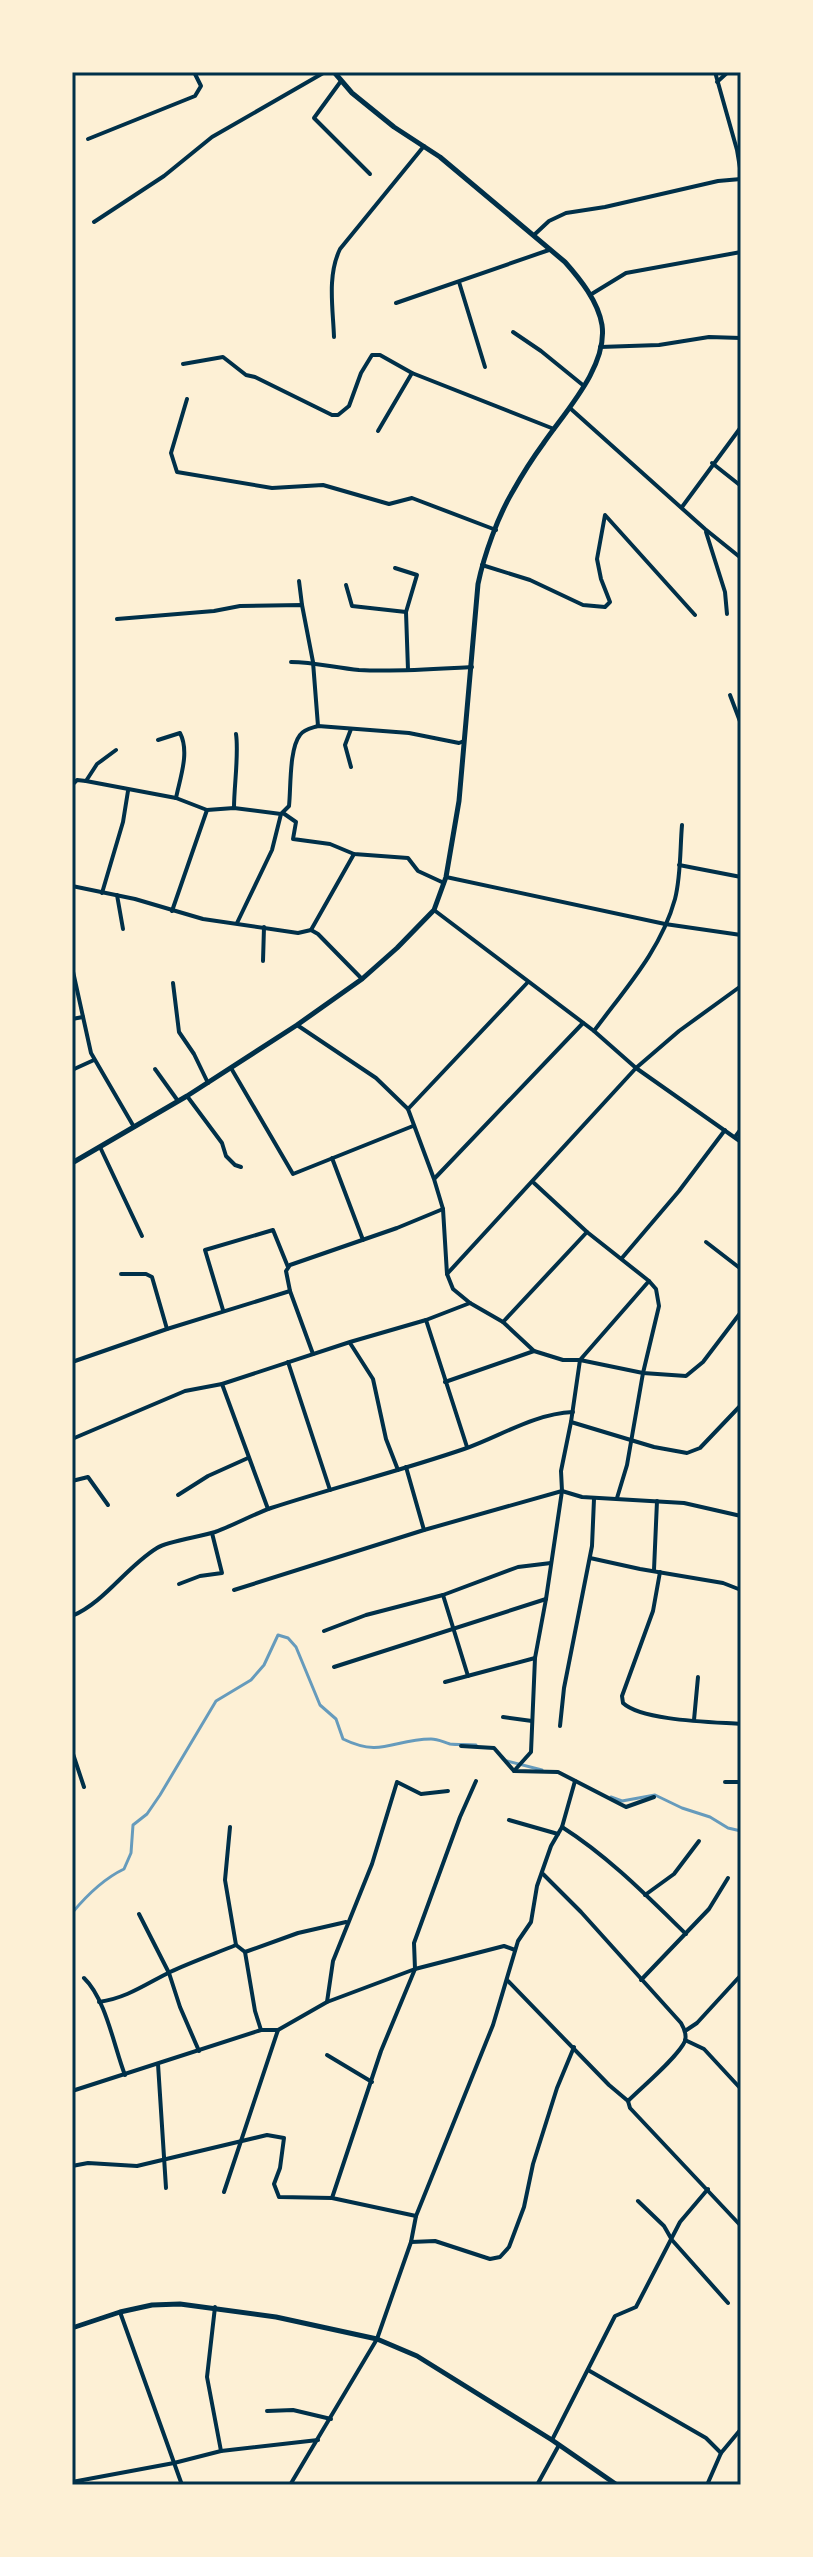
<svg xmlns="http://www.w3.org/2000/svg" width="813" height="2557" font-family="'IBM Plex Sans',sans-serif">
<rect width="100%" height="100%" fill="#fdf0d5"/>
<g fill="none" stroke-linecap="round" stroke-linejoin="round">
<g stroke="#669bbc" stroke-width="3">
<path d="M507,1761L542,1770"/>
<path d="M611,1797L622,1801L655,1795L682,1808L710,1817L728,1828L741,1831"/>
<path d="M72,1913C87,1895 103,1879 124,1869L131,1853L133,1825L147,1814L160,1795L216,1701L251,1680L264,1665L278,1635L288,1638L296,1647L320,1705L336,1719L343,1739C382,1758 393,1739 431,1739C438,1739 443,1742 450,1744C458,1745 468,1744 476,1745"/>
</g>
<g stroke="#003049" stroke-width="4">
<path d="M715,72L737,150L741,174"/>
<path d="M341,81L314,118L370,174"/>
<path d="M717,82L728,72"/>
<path d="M88,139L195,96L201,86L194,72"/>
<path d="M94,222L164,176L212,137L325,72"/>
<path d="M534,235L549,221L566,213L605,207L718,181L741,179"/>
<path d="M459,282L485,367"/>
<path d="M590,295L626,273L741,252"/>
<path d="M396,303L549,250"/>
<path d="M513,332L541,351L584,386"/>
<path d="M334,337C333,308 327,276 340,249L424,146"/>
<path d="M600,347L659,345L709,337L741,338"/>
<path d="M183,364L223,357L246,375L255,377L332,415H338L349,406L361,373L372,355H380L412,373L554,429"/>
<path d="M187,399L171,453L177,472L272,488L323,485L389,504L412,498L496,530"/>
<path d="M571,409L705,529L741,558"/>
<path d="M378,431L412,373"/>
<path d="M712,463L741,486"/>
<path d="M682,507L741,427"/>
<path d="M706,532L725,592L727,614"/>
<path d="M482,565L530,580L583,605L605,607L610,602L601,579L597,559L605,515L695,615"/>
<path d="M395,568L417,575L406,612L408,670"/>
<path d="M299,581L302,605"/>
<path d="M346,585L352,606L406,612"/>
<path d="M117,619L214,611L240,606L302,605L313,662L318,726"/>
<path d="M291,662C314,662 336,668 359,670C397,672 435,669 472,667"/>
<path d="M730,695L741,724"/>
<path d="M351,729L345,745L351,767"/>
<path d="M158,740L180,733C190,752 180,778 176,798"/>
<path d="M86,781L97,764L116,750"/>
<path d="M72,785L77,780L86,781L176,798L207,810"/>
<path d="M234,808C234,786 239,754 236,734"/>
<path d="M283,813L296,822L293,839L330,844L354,854L408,858L418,871L444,883"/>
<path d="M679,865L741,877"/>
<path d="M446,877L665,924L741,935"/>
<path d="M72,886L135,899L203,919L298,933L311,930L318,934L362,979"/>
<path d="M102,893L123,822L128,791"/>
<path d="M117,895L123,929"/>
<path d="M434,910L594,1031L636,1068L741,1142"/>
<path d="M172,911L207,810L234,808L281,814"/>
<path d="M237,923L272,850L281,814L289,806C291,788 289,749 300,735C304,729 312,728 318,726L409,733L459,743L464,741"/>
<path d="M311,930L354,854"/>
<path d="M263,961L264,927"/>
<path d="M72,967L91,1053L134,1127"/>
<path d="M173,983L179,1032L194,1054L208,1083"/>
<path d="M72,1019L83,1017"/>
<path d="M297,1025L376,1078L408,1109L434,1179L443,1209L447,1274L453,1289L470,1303L503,1322L534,1351L563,1360H580L571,1422L561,1471L562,1491L546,1599L535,1658L531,1752L514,1771"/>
<path d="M594,1031C625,989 661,950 675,899C681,876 680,848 682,825"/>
<path d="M231,1068L293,1174L413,1126"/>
<path d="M155,1069L178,1101"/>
<path d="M72,1070L94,1060"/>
<path d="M187,1096L222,1143L226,1156L235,1165L241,1167"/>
<path d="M408,1109L528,982"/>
<path d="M735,1137L741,1129"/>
<path d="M100,1147L142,1236"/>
<path d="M332,1158L363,1240"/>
<path d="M435,1178L583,1023"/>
<path d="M534,1183L587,1232L649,1281L580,1360L643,1373L686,1376L703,1362L741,1312"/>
<path d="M706,1242L741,1269"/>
<path d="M622,1258L679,1191L725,1130"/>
<path d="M121,1274H146L152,1277L167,1329"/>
<path d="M447,1274L636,1068L679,1031L741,986"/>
<path d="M223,1310L205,1250L273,1230L288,1267"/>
<path d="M426,1320L467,1447"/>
<path d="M503,1322L587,1232"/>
<path d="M350,1343L373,1379L386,1439L398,1470"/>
<path d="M313,1354L290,1291L286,1271L290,1265L397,1228L443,1209"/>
<path d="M72,1362L167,1329L290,1291"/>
<path d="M288,1362L330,1490"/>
<path d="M445,1382L534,1351"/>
<path d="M222,1384L268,1509"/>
<path d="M571,1422L654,1447L687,1453L700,1448L741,1405"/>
<path d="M72,1439L185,1391L222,1384L350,1342L426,1320L470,1303"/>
<path d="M406,1467L424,1530"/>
<path d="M72,1481L88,1477L108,1505"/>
<path d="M178,1495L208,1476L248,1458"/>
<path d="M617,1498L627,1465L643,1373L659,1306L656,1289L649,1281"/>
<path d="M590,1558L640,1569L723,1583L741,1590"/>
<path d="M654,1570L657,1501"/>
<path d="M660,1572L653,1611L622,1696L623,1703C642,1721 714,1722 741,1724"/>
<path d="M179,1584L200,1576L222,1573L212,1533"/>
<path d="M234,1590L424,1530L562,1491L582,1497L684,1503L741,1516"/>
<path d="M443,1595L468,1676"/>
<path d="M72,1616C105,1602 126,1567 157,1548C168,1541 200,1537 215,1532C234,1525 252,1515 271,1508C335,1487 400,1471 464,1449C501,1436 533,1414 573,1412"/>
<path d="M324,1631L366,1615L443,1595L518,1567L551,1563"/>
<path d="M334,1667L546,1599"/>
<path d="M445,1682L535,1658"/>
<path d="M503,1717L532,1721"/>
<path d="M694,1720L698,1677"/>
<path d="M560,1726L564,1688L592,1546L594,1499"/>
<path d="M461,1746L494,1748L514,1771L558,1772L626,1807L654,1797"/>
<path d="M72,1751L84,1787"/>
<path d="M725,1782H741"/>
<path d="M509,1820L558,1834"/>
<path d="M230,1827L225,1880L236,1945L245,1952L255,2011L261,2030"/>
<path d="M562,1827C609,1857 647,1896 686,1934"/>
<path d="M645,1895L674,1874L699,1841"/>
<path d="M139,1914L169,1973L180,2007L199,2051"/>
<path d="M245,1952L298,1933L346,1922"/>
<path d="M84,1978C106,1999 114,2047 125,2075"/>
<path d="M641,1980L709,1909L728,1878"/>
<path d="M508,1981L609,2085L628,2101C641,2088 679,2056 685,2041C687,2034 684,2028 681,2023L581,1912L543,1874"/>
<path d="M99,2002C127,1998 146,1984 170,1972C191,1962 214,1954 236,1945"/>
<path d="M327,2002L333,1961L372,1864L397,1782L421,1794L448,1791"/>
<path d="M685,2031L697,2023L741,1975"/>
<path d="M685,2040L704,2049L741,2089"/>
<path d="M327,2055L372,2082"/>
<path d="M158,2064L166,2188"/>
<path d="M72,2091L261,2030H278L327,2002L415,1969L504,1946L515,1950"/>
<path d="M628,2101L630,2108L741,2226"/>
<path d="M72,2166L88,2163L137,2166L267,2135L284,2138L280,2168L274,2184L279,2197L332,2198L416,2216"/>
<path d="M224,2192L278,2030"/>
<path d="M332,2198L381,2051L415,1969L414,1943L460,1817L476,1781"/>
<path d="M638,2201L664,2226L672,2240L728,2303"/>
<path d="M411,2242L435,2241L490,2259L500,2257L509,2247L524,2207L533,2164L557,2088L574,2047"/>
<path d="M215,2307L207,2377L221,2451"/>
<path d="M120,2312L182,2485"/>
<path d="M588,2370L706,2438L721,2453"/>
<path d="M267,2411L293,2410L331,2419"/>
<path d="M552,2440L615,2316L636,2307L680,2222L708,2189"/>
<path d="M72,2482L174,2463L221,2451L318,2440"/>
<path d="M290,2485L377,2339L411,2242L416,2216L493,2025L518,1941L531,1922L537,1886L551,1846L562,1827L575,1781"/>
<path d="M537,2485L559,2445"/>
<path d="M707,2485L721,2453L741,2429"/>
</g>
<g stroke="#003049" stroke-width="5">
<path d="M72,1163L187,1096L297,1025L362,979L397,948L434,910L446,877L459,801L478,584C484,555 498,516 513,491C522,475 532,459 543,444C564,413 608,367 602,325C598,301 580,279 565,262L440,157L394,127L352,93L334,72"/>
<path d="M72,2328L120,2312L152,2305L180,2304L276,2317L377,2339L417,2356L552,2440L617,2485"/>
</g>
</g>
<rect width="813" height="2557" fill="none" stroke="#fdf0d5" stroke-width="148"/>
<rect x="74" y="74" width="665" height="2409" fill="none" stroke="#003049" stroke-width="3"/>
</svg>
